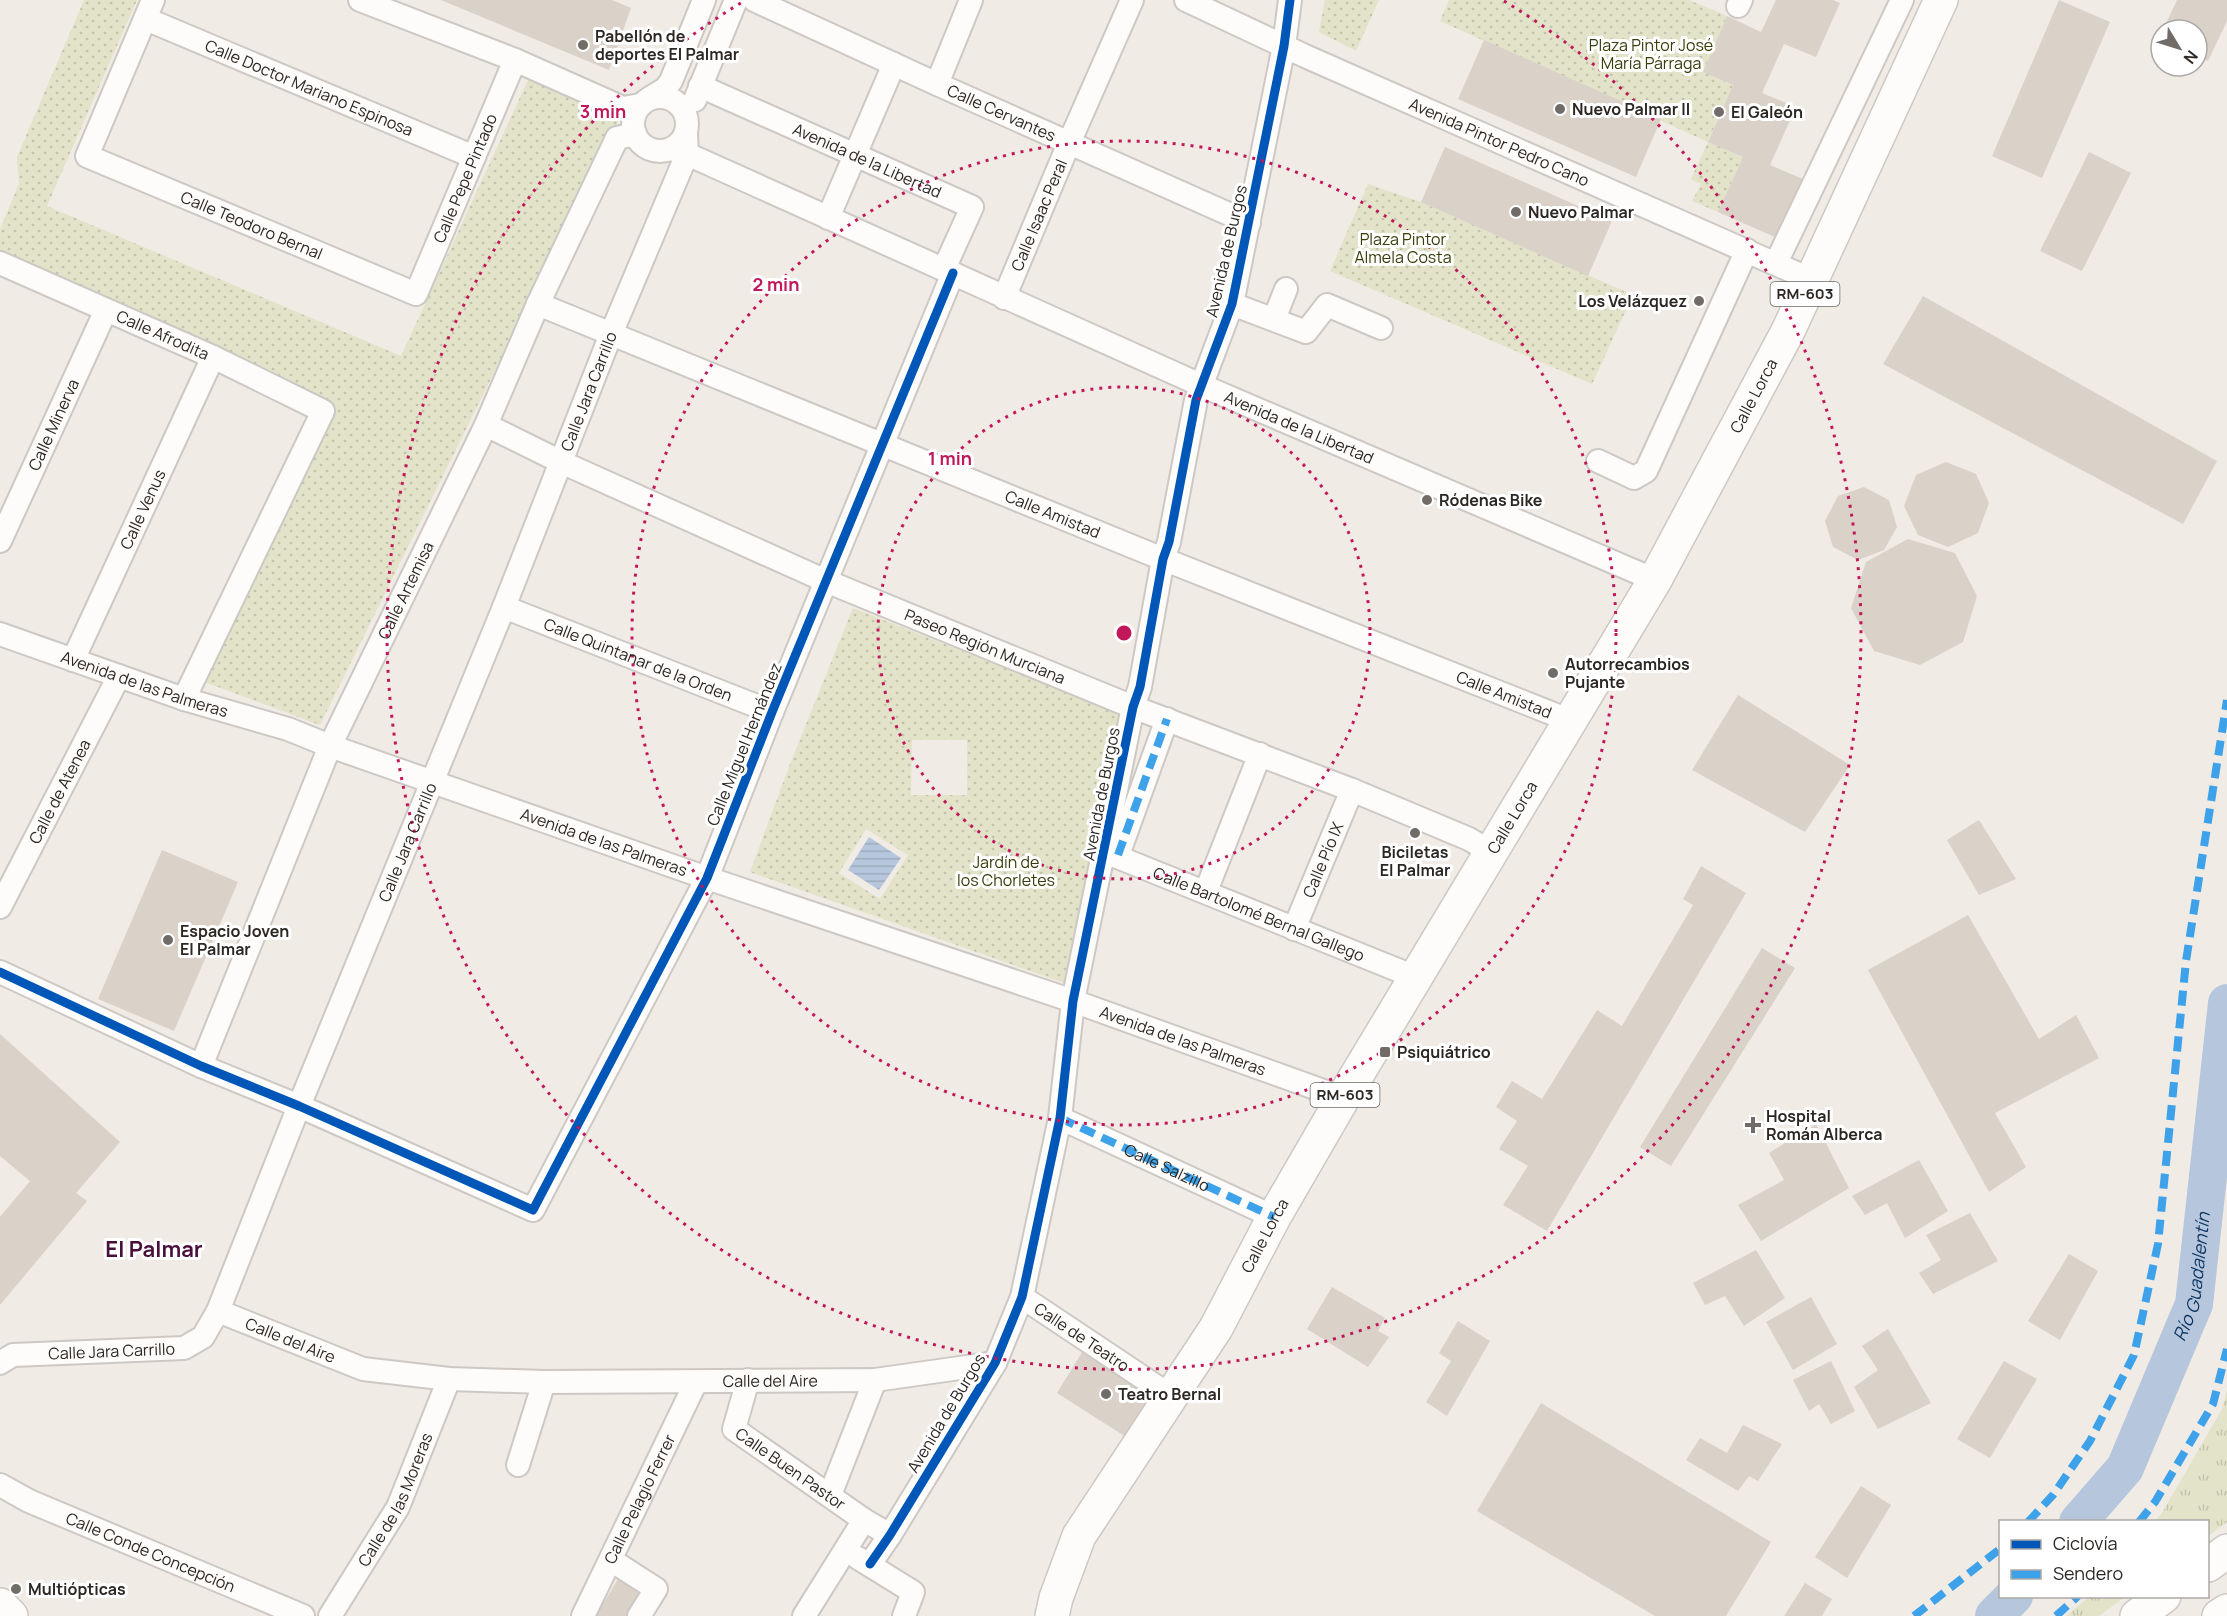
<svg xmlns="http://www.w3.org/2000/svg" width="2227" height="1616" font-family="Manrope,sans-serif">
<defs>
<pattern id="grass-tufts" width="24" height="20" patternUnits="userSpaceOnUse" patternTransform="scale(1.5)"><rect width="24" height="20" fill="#e2e3c8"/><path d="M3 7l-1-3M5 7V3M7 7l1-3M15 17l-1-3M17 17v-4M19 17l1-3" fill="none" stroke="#c2c3ac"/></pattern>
<pattern id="park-dots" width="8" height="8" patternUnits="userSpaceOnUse" patternTransform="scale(1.5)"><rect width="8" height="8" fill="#e2e3c8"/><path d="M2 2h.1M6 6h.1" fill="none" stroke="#c2c3ac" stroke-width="1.8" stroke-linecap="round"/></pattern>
<pattern id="water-rules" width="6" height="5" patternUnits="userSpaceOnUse" patternTransform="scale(1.5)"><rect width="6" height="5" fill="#b6c7dd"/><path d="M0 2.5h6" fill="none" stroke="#9dabbd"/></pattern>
</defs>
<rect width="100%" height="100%" fill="#f1ebe5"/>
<g fill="url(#grass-tufts)">
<path d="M2227,1390V1522L2208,1536V1522L2155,1521L2162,1513L2222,1409Z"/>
<path d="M2089,1597V1596L2125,1597L2099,1616H2066Z"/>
</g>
<g fill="url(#park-dots)" fill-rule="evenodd">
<path d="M84,0H137L47,206L401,356L529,78L620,117L320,725L202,681L333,410L0,257V229L19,184L17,157Z"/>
<path d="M1325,0H1379L1356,51L1319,32Z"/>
<path d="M1449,0H1689L1727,16L1703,72L1733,85L1708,141L1743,157L1718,212L1692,201L1701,184L1691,179L1708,142L1440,21Z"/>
<path d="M1368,184L1421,202L1633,295L1592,384L1330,271Z"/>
<path d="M853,608L1125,715L1070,985L750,872L790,764ZM912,740H967V795H911ZM866,829L908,855L880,899L839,873Z"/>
</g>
<path fill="url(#water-rules)" d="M869,837L901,858L879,890L848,870Z"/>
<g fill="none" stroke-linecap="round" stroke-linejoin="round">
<g stroke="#b6c7dd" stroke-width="38">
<path id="s1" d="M2078,1522L2125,1468L2194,1304L2227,1003"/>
<path d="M1994,1616L2014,1596"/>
</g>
</g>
<g fill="#dad1c8">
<path d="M441,0H612L631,8L609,70Z"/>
<path d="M1776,0H1833L1840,3L1816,57L1784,44L1762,93L1796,107L1770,165L1803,179L1777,238L1718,212L1743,157L1708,142L1733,85L1703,72L1727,16L1761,32Z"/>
<path d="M2059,0L2110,22L2042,178L1992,156Z"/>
<path d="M2177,0H2227V21L2208,61L2197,56V30H2163Z"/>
<path d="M1484,40L1661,119L1636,177L1458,99Z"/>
<path d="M1445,147L1612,221L1588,276L1421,202Z"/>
<path d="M2089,152L2131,173L2082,271L2040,251Z"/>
<path d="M1923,296L2217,461L2183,524L1883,364Z"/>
<path d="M1946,462L1976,474L1989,503L1978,533L1948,547L1918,535L1904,506L1916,475Z"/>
<path d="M1864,487L1889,500L1897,527L1884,550L1858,560L1833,547L1825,521L1838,496Z"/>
<path d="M1908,539L1955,553L1977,596L1963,642L1920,665L1874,651L1851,608L1866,562Z"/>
<path d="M1738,695L1850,765L1805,832L1692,770Z"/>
<path d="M1979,820L2016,879L1979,895L1947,840Z"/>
<path d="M162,850L238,882L174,1031L98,999Z"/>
<path d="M1701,866L1746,893L1547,1231L1503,1205L1528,1166L1499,1149L1517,1121L1496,1107L1512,1081L1542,1099L1597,1010L1622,1026L1693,905L1683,899Z"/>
<path d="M1968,915L2039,1039L2076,1015L2099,1058L1995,1113L2026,1167L1989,1192L1868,970Z"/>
<path d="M1762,948L1795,968L1671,1166L1640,1147Z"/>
<path d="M0,1034L120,1142L76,1193L87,1201L0,1305V1217L30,1181L0,1156Z"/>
<path d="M1816,1124L1849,1188L1761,1241L1738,1205L1784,1180L1769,1153Z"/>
<path d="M1919,1160L1948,1211L1905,1238L1887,1203L1865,1215L1852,1196Z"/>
<path d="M1970,1213L1998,1261L1933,1294L1919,1273L1941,1260L1926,1235Z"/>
<path d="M1756,1250L1785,1298L1744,1326L1725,1296L1705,1305L1693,1283Z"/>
<path d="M2069,1254L2098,1271L2060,1340L2028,1321Z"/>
<path d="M1332,1287L1385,1318L1378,1331L1389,1337L1368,1367L1307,1329Z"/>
<path d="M1811,1297L1837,1344L1793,1370L1766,1322Z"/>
<path d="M1458,1321L1490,1341L1447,1416L1426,1402L1451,1361L1439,1353Z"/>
<path d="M1888,1329L1931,1403L1878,1429L1854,1387L1878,1370L1862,1346Z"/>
<path d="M1084,1349L1155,1395L1126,1437L1057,1393Z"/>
<path d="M1831,1361L1855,1411L1831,1424L1819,1404L1809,1411L1793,1380Z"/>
<path d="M2004,1361L2037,1379L1990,1458L1957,1439Z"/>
<path d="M1541,1403L1771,1542L1726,1616H1655L1477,1511Z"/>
<path d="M1743,1425L1782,1444L1758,1481L1749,1476L1738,1491L1686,1460L1700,1438L1727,1453Z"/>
<path d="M1861,1486L1891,1505L1847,1578L1815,1557Z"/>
<path d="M621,1574L646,1592L631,1616H596Z"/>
<path d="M1805,1583L1832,1599L1822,1616H1784Z"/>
</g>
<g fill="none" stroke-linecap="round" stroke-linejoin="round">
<g stroke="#cdc8c3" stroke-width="26">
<g id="street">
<path id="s2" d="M153,0L87,156L416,294L515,60"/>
<path d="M360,0L515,60L623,108L640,105"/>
<path id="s3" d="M754,0L937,84L1249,223"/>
<path id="s4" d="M1186,0L1305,56L1812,280"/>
<path d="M1738,6L1741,0"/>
<path id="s5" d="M146,19L474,157"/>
<path d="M937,84L971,0"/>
<path id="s6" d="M700,86L972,207L944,269"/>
<circle cx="660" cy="124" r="27"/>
<path d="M650,98L665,89L671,81L704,0"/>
<path d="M695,100L736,0"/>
<path id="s7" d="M671,149L687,154L1203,386L1655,580"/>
<path d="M828,218L894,64"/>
<path id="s8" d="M0,263L213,357L323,411L184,699"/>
<path d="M1776,263L1902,0"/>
<path id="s9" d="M1004,298L1069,143L1132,0"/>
<path id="s10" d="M538,304L1163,559L1571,721"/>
<path d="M1232,304L1306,332L1327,305L1381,328"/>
<path d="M1274,319L1286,289"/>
<path id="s11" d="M486,425L561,462L826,581L1133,707L1352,790L1469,839L1491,852"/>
<path d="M1598,461L1634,478L1646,471L1747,250"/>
<path id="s12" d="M0,541L106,310"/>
<path id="s13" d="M504,607L772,712"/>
<path id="s14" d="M0,634L184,699L288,729L330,746L707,878L1073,1001L1343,1098"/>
<path id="s15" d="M73,660L213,357"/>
<path id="s16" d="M1105,852L1415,977"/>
<path d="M1118,855L1167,719"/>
<path d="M1206,891L1260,754"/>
<path id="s17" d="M0,907L119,676"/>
<path id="s18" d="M1294,929L1352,790"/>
<path d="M0,972L201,1066L299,1106L533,1210L707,878L772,712L953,273"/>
<path id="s19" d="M201,1066L330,746L486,425L538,304L617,138L635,134"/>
<path id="s20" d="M1060,1118L1274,1217"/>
<path id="s21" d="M1022,1297L1172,1397"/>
<path id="s22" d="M218,1311L363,1369L449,1379L544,1382L875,1380L995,1363"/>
<path id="s23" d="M0,1363L13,1355L184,1348L203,1337L218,1311L299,1106L504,607L611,334L687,154L686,134"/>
<path id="s24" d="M748,1380L734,1429L864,1520L890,1535"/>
<path d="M518,1465L544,1382"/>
<path id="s25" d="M0,1485L29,1501L303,1616"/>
<path d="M830,1495L875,1380"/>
<path d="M858,1558L913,1592L904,1616"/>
<path d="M611,1560L656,1589L639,1616"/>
<path d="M870,1564L890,1535L995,1363L1022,1297L1060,1118L1073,1001L1133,707L1140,687L1163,559L1169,542L1196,400L1232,304L1284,46L1290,0"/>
<path id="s26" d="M330,1616L398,1507L449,1379"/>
<path id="s27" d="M583,1616L696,1382"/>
<path d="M804,1616L864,1520"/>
</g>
</g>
<g stroke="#cdc8c3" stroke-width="36">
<path id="secondary" d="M0,1605L11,1616"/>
</g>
<g stroke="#cdc8c3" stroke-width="36">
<g id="primary">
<path id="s28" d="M1052,1616L1056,1598L1079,1536L1216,1328L1274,1217L1343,1098L1655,580L1788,331L1941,0"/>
</g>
</g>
<g stroke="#cdc8c3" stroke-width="36">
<g id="highway">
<path d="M2208,1565L2227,1551"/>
<path d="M2137,1616L2164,1596"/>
<path d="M2219,1616L2227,1611"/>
</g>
</g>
<use href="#street" stroke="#fdfcfb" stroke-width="22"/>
<use href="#secondary" stroke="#fdfcfb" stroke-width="33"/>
<use href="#primary" stroke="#fdfcfb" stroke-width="33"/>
<use href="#highway" stroke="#fdfcfb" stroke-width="33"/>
<g stroke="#3ea2ea" stroke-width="8" stroke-dasharray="15 8" stroke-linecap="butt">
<path d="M1118,855L1167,719"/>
<path d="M1060,1118L1274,1217"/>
<path d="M2028,1522L2053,1495L2090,1441L2134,1355L2158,1244L2186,961L2227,700"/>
<path d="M2139,1522L2155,1502L2213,1404L2227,1349"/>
<path d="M1914,1616L2000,1549"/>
<path d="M2056,1616L2078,1596"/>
</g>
<g stroke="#fff" stroke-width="13">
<g id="cycleway">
<path d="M0,972L201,1066L299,1106L533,1210L707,878L772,712L953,273"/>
<path d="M870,1564L890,1535L995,1363L1022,1297L1060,1118L1073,1001L1133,707L1140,687L1163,559L1169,542L1196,400L1232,304L1284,46L1290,0"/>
</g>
</g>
<use href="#cycleway" stroke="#0057b8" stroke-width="9"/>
</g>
<g fill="none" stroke="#c2185b" stroke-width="3" stroke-dasharray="3 6">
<circle cx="1124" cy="633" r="246"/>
<circle cx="1124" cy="633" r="492"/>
<path d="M1504 1A737 737 0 1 1 744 1"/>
</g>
<g fill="#716c67" stroke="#fff" stroke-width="2">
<circle cx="583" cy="45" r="6"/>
<circle cx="1560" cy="109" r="6"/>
<circle cx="1719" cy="112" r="6"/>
<circle cx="1516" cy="212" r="6"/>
<circle cx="1699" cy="301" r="6"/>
<circle cx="1427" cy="500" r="6"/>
<circle cx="1553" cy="673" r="6"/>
<circle cx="1415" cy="833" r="6"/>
<circle cx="168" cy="940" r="6"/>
<rect x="1379" y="1046" width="12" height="12" rx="3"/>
<path d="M1750 1116h6v6h6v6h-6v6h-6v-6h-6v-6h6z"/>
<circle cx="1106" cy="1394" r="6"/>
<circle cx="16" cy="1589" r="6"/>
</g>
<g text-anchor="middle" stroke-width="6" stroke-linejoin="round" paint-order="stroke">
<g fill="#fff" stroke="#6b6865" stroke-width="1.5">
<rect x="1770.5" y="282" width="69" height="24" rx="4.5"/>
<rect x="1310.5" y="1083" width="69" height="24" rx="4.5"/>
</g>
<g font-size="15" font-weight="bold" fill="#2c2723">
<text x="1805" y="299">RM-603</text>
<text x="1345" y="1100">RM-603</text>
</g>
<g font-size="16" font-weight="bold" fill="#2c2723" stroke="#fff" text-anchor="start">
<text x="595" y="42">Pabellón de<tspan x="595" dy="18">deportes El Palmar</tspan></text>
<text x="1572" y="115">Nuevo Palmar II</text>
<text x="1731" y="118">El Galeón</text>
<text x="1528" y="218">Nuevo Palmar</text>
<text x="1687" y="307" text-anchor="end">Los Velázquez</text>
<text x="1439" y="506">Ródenas Bike</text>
<text x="1565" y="670">Autorrecambios<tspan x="1565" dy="18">Pujante</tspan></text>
<text x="1415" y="858" text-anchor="middle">Biciletas<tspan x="1415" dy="18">El Palmar</tspan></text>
<text x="180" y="937">Espacio Joven<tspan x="180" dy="18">El Palmar</tspan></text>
<text x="1397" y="1058">Psiquiátrico</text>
<text x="1766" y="1122">Hospital<tspan x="1766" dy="18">Román Alberca</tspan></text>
<text x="1118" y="1400">Teatro Bernal</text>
<text x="28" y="1595">Multiópticas</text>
</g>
<g font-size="16" fill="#383d09" stroke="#fff">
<text x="1651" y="51">Plaza Pintor José<tspan x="1651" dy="18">María Párraga</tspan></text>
<text x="1403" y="245">Plaza Pintor<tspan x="1403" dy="18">Almela Costa</tspan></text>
<text x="1006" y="868">Jardín de<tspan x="1006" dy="18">los Chorletes</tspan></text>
</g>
<g font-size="16" fill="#2c2723" stroke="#fff">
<text dy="6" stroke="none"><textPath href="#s5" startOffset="177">Calle Doctor Mariano Espinosa</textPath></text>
<text dy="6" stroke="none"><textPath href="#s3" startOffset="272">Calle Cervantes</textPath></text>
<text dy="6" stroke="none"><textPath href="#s4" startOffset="344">Avenida Pintor Pedro Cano</textPath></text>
<text dy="6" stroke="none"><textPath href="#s6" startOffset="183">Avenida de la Libertad</textPath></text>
<text dy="6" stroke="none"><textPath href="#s2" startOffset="652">Calle Pepe Pintado</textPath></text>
<text dy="6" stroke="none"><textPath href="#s9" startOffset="90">Calle Isaac Peral</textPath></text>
<text dy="6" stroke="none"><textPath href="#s2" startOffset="348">Calle Teodoro Bernal</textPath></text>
<text transform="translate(1226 251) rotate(-77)" y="6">Avenida de Burgos</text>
<text dy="6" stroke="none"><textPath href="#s8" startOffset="178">Calle Afrodita</textPath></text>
<text dy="6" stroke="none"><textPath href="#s23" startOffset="1230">Calle Jara Carrillo</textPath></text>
<text dy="6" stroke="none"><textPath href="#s28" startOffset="1410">Calle Lorca</textPath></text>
<text dy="6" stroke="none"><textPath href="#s12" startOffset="128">Calle Minerva</textPath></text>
<text dy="6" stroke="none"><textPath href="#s7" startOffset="687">Avenida de la Libertad</textPath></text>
<text dy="6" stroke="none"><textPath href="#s15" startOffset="166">Calle Venus</textPath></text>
<text dy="6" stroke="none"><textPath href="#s10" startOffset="556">Calle Amistad</textPath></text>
<text dy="6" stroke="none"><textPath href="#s19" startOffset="518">Calle Artemisa</textPath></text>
<text dy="6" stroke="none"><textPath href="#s11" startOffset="546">Paseo Región Murciana</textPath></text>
<text dy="6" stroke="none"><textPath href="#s13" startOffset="144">Calle Quintanar de la Orden</textPath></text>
<text dy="6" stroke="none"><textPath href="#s14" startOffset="153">Avenida de las Palmeras</textPath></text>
<text dy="6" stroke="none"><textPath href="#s10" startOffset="1042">Calle Amistad</textPath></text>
<text transform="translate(744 744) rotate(-68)" y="6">Calle Miguel Hernández</text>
<text dy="6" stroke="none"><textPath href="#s17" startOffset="130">Calle de Atenea</textPath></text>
<text transform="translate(1101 794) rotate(-79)" y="6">Avenida de Burgos</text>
<text dy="6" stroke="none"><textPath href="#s28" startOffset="924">Calle Lorca</textPath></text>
<text dy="6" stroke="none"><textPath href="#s14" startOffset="639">Avenida de las Palmeras</textPath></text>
<text dy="6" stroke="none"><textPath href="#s23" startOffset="744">Calle Jara Carrillo</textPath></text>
<text dy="6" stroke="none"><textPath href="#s18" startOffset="75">Calle Pío IX</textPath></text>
<text dy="6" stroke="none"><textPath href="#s16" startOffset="166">Calle Bartolomé Bernal Gallego</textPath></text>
<text dy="6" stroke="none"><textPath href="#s14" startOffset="1251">Avenida de las Palmeras</textPath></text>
<text dy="6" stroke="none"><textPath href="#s20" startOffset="118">Calle Salzillo</textPath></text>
<text dy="6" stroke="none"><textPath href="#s28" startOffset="438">Calle Lorca</textPath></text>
<text dy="6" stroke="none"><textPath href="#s21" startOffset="72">Calle de Teatro</textPath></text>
<text dy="6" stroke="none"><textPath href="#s22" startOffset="78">Calle del Aire</textPath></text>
<text dy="6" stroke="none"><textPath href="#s23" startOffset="114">Calle Jara Carrillo</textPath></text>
<text dy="6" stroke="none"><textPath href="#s22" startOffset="564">Calle del Aire</textPath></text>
<text transform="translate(946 1413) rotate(-59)" y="6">Avenida de Burgos</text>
<text dy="6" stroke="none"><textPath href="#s24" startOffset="120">Calle Buen Pastor</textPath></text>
<text dy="6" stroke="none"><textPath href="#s27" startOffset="130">Calle Pelagio Ferrer</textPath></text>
<text dy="6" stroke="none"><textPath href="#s26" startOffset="134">Calle de las Moreras</textPath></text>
<text dy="6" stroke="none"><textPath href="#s25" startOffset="165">Calle Conde Concepción</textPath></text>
</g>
<g font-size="18" font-style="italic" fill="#103662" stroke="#fff">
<text dy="6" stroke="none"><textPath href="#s1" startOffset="276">Río Guadalentín</textPath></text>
</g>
<g font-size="22" font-weight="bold" fill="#470f3a" stroke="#fff">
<text x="154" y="1257">El Palmar</text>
</g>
</g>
<circle cx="1124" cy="633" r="9" fill="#c2185b" stroke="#fff" stroke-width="3"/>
<g font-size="18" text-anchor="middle" font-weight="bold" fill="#c2185b" stroke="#fff" stroke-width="6" stroke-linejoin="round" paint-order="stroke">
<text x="603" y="118">3 min</text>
<text x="776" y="291">2 min</text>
<text x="950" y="465">1 min</text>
</g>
<rect x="1999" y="1520" width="210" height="78" fill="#ffffff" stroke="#aba9a7" stroke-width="1.5"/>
<rect x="2011" y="1540" width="30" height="9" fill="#0057b8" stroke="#aba9a7" stroke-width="1.5"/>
<text x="2053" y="1550" font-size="18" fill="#2c2723">Ciclovía</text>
<rect x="2011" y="1570" width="30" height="9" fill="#3ea2ea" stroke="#aba9a7" stroke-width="1.5"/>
<text x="2053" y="1580" font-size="18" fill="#2c2723">Sendero</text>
<g transform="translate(2179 48) rotate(128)"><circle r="28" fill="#ffffff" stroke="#aba9a7" stroke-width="1.5"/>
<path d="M0-4.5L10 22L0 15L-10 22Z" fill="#716c67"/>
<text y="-9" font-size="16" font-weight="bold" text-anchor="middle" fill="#2c2723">N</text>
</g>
</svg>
